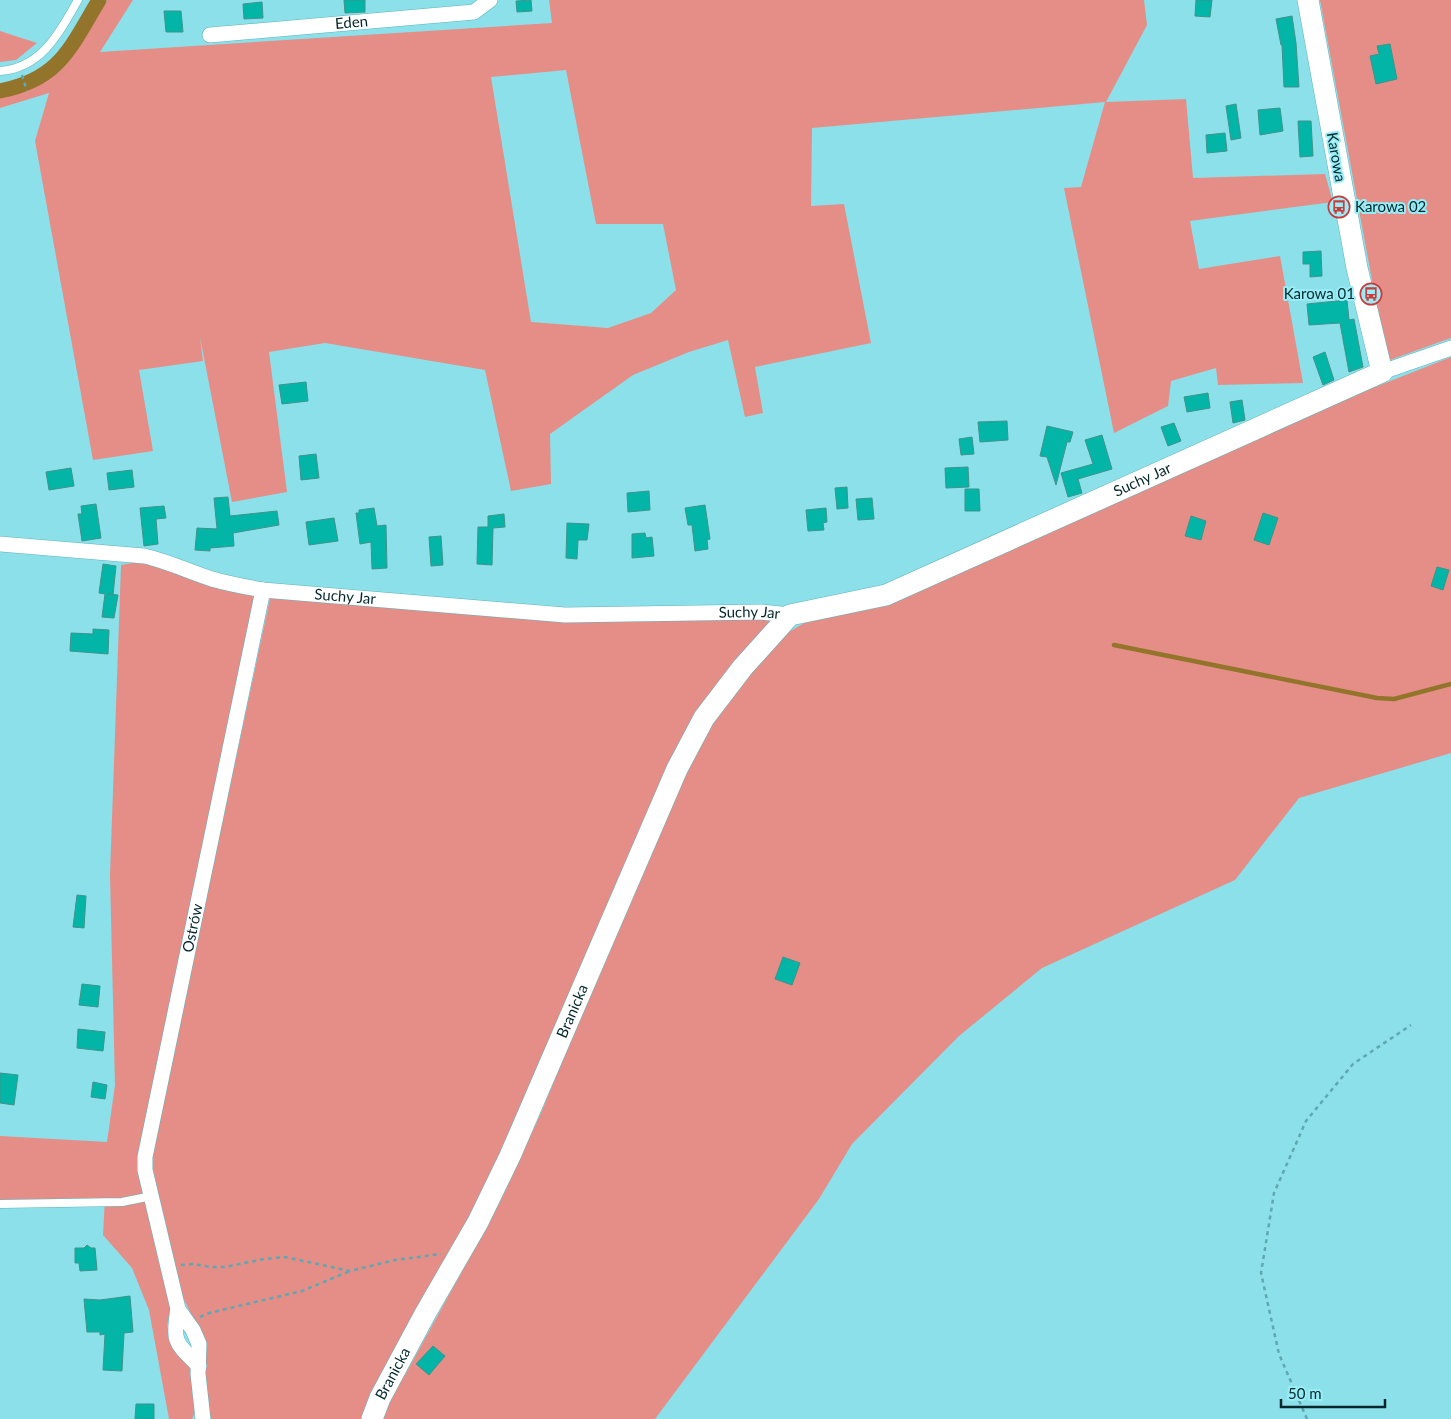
<svg xmlns="http://www.w3.org/2000/svg" width="1451" height="1419" font-family="Lato,sans-serif">
<rect width="100%" height="100%" fill="#8ce0ea"/>
<g fill="#e58e87" fill-rule="evenodd">
<path d="M107,0H133L100,52L552,23L549,0H1144L1147,25L1106,102L1186,99L1193,178L1325,174L1333,202L1190,221L1199,269L1280,256L1303,383L1218,385L1216,368L1171,381L1168,406L1114,433L1064,188L1081,187L1105,102L812,128L811,206L844,204L871,343L755,367L763,413L745,417L728,340L689,352L633,375L550,434L551,484L511,491L485,370L325,343L269,352L287,492L232,502L200,337L203,361L139,370L153,451L93,460L35,141L49,93L0,108V97L42,83L60,71L80,45ZM566,70L596,224H663L676,290L651,313L608,328L531,322L491,77Z"/>
<path d="M1320,0H1451V338L1387,361Z"/>
<path d="M0,31L37,43L16,60L0,62Z"/>
<path d="M1451,357V753L1299,798L1235,880L1042,968L959,1036L852,1144L819,1199L655,1419H378L381,1410L405,1375L499,1204L541,1113L673,794L711,723L745,675L789,632L816,616L1335,403Z"/>
<path d="M149,560L255,594L139,1163L172,1297L167,1327L175,1351L195,1371L198,1405L192,1419H169L149,1310L132,1268L103,1235L105,1198L0,1200V1136L107,1142L115,1085L110,875L121,565Z"/>
<path d="M271,594L351,602L754,616L771,621L740,658L499,1162L364,1419H208L195,1321L183,1298L153,1170V1148Z"/>
</g>
<g fill="none" stroke-linecap="round" stroke-linejoin="round">
<path stroke="#93742b" stroke-width="4.5" d="M1114,645L1377,698L1394,699L1451,684"/>
<path stroke="#93742b" stroke-width="15" d="M0,91C60,79 70,48 99,0"/>
</g>
<g fill="#03b5a7" stroke="#3f938a">
<path d="M344,0H365V12L345,13Z"/>
<path d="M531,0L532,11L517,12L516,1Z"/>
<path d="M1196,0H1212L1210,17L1195,16Z"/>
<path d="M262,2L263,18L244,19L243,4Z"/>
<path d="M164,11H181L183,32H166Z"/>
<path d="M1292,16L1296,43L1299,87H1284L1282,45H1281L1276,19Z"/>
<path d="M1390,44L1397,79L1376,84L1370,56L1379,54L1377,46Z"/>
<path d="M1236,104L1241,138L1231,140L1226,106Z"/>
<path d="M1280,108L1283,131L1260,135L1258,110Z"/>
<path d="M1298,121H1311L1313,156L1300,157Z"/>
<path d="M1225,133L1227,151L1207,153L1206,135Z"/>
<path d="M1321,251L1322,276L1310,277V264H1303V252Z"/>
<path d="M1347,300L1349,320L1354,319L1363,367L1349,372L1340,323L1309,325L1307,304Z"/>
<path d="M1325,352L1334,380L1323,385L1313,357Z"/>
<path d="M306,382L308,401L282,404L279,385Z"/>
<path d="M1208,393L1210,408L1187,412L1184,397Z"/>
<path d="M1242,400L1245,420L1233,423L1230,402Z"/>
<path d="M1007,421L1008,440L980,442L978,422Z"/>
<path d="M1174,423L1181,441L1168,446L1161,427Z"/>
<path d="M1047,426L1073,432L1070,442H1067L1056,485L1047,457L1040,456Z"/>
<path d="M1102,435L1112,469L1078,479L1082,493L1068,497L1061,473L1093,464L1085,440Z"/>
<path d="M972,437L974,454L961,455L959,439Z"/>
<path d="M316,454L319,478L301,480L299,456Z"/>
<path d="M968,467L969,487L946,488L945,468Z"/>
<path d="M71,468L74,486L49,490L46,472Z"/>
<path d="M132,470L134,487L109,490L107,473Z"/>
<path d="M847,487L848,508L837,509L835,488Z"/>
<path d="M965,489H979L980,511H965Z"/>
<path d="M649,491L650,510L628,512L627,493Z"/>
<path d="M228,497L230,516L277,511L279,525L233,533L234,546L210,548V551L195,550L197,528L217,529L214,498Z"/>
<path d="M872,498L874,519L858,520L856,499Z"/>
<path d="M96,504L101,538L82,541L78,514H82L81,506Z"/>
<path d="M705,505L710,539L707,540L708,549L695,551L692,525H688L685,508Z"/>
<path d="M164,506L166,518L156,519L158,544L144,546L140,508Z"/>
<path d="M374,508L377,526L386,525L387,568L372,569L371,542L360,544L356,513H359V510Z"/>
<path d="M826,508L827,522L823,523L824,530L808,531L806,510Z"/>
<path d="M1263,513L1278,518L1269,545L1254,540Z"/>
<path d="M504,514L505,527L493,528L492,565L477,564L478,527H488V516Z"/>
<path d="M1191,516L1206,521L1201,540L1185,536Z"/>
<path d="M334,518L338,541L309,545L306,522Z"/>
<path d="M567,523L589,524L587,540H578L577,559L566,558Z"/>
<path d="M645,533L646,538L652,537L654,556L632,558V534Z"/>
<path d="M441,536L443,565L431,566L429,537Z"/>
<path d="M103,564L116,566L113,595L108,594L118,595L114,618L102,617L105,594L99,593Z"/>
<path d="M1437,567L1449,570L1443,590L1431,586Z"/>
<path d="M93,629L109,630L108,654L70,651L71,633L93,634Z"/>
<path d="M77,895L86,896L84,928L73,927Z"/>
<path d="M783,957L800,963L792,985L775,979Z"/>
<path d="M82,984L100,986L98,1007L79,1005Z"/>
<path d="M78,1029L105,1032L103,1051L77,1048Z"/>
<path d="M0,1073L18,1075L14,1105L0,1103Z"/>
<path d="M93,1082L107,1085L105,1099L91,1097Z"/>
<path d="M87,1245L91,1248H95L97,1270L80,1271L79,1263H75V1248H84Z"/>
<path d="M130,1296L133,1332L124,1333L122,1371L103,1370L105,1334L100,1335V1332H87L84,1299L100,1300Z"/>
<path d="M433,1346L445,1356L429,1375L416,1364Z"/>
<path d="M136,1404H154V1419H135Z"/>
</g>
<g fill="none" stroke-linecap="round" stroke-linejoin="round">
<g stroke="#5eb2bb" stroke-width="9">
<g id="lane">
<path d="M0,71C42,68 59,33 78,0"/>
<path d="M0,1204L122,1202L152,1196"/>
</g>
</g>
<g stroke="#5eb2bb" stroke-width="16">
<g id="street">
<path id="s1" d="M210,35L474,12L490,0"/>
<path d="M1382,372L1451,348"/>
<path id="s2" d="M0,544L144,556C168,561 189,572 212,579C229,584 246,587 263,590L565,615L761,612L790,615"/>
<path d="M178,1309C172,1343 176,1343 199,1366"/>
<path id="s3" d="M203,1419L198,1374L199,1344L193,1330L178,1309L145,1170V1157L263,590"/>
</g>
</g>
<g stroke="#5eb2bb" stroke-width="22">
<g id="secondary">
<path id="s4" d="M372,1419L380,1398L425,1314L478,1222L510,1156L677,769L704,718L743,667L790,615L886,595L1382,372L1357,268L1308,0"/>
</g>
</g>
<g stroke="#61a7af" stroke-width="2.5" stroke-dasharray="4 4" stroke-linecap="butt">
<path d="M22,75L27,91"/>
<path d="M181,1265L193,1264L211,1267H225L264,1259L285,1257L350,1271L395,1260L441,1254"/>
<path d="M200,1317L209,1313L302,1291L350,1271"/>
<path d="M1307,1419L1279,1354L1261,1273L1274,1193L1306,1121L1353,1064L1411,1025"/>
</g>
<use href="#lane" stroke="#fff" stroke-width="8"/>
<use href="#street" stroke="#fff" stroke-width="15"/>
<use href="#secondary" stroke="#fff" stroke-width="21"/>
</g>
<defs>
<g id="bus-ring" transform="scale(1.125)"><circle r="9.5" fill="#99edf7" stroke="#ca3b3b" stroke-width="1.5"/><path d="M-5-6H5V4H4V6H2V4H-2V6H-4V4H-5ZM-3.5-4V0h7V-4ZM-3.5 1.2v1.5H-2V1.2ZM2 1.2v1.5H3.5V1.2Z" fill="#ca3b3b"/></g>
</defs>
<g fill-rule="evenodd">
<use href="#bus-ring" x="1339" y="207"/>
<use href="#bus-ring" x="1371" y="294"/>
</g>
<g text-anchor="middle" stroke-width="4" stroke-linejoin="round" paint-order="stroke">
<g font-size="15" fill="#03282c" stroke="#99edf7">
<text dy="5" stroke="none"><textPath href="#s1" startOffset="142">Eden</textPath></text>
<text transform="translate(1336 157) rotate(80)" y="5">Karowa</text>
<text dy="5" stroke="none"><textPath href="#s4" startOffset="1290">Suchy Jar</textPath></text>
<text dy="5" stroke="none"><textPath href="#s2" startOffset="351">Suchy Jar</textPath></text>
<text dy="5" stroke="none"><textPath href="#s2" startOffset="756">Suchy Jar</textPath></text>
<text dy="5" stroke="none"><textPath href="#s3" startOffset="506">Ostrów</textPath></text>
<text dy="5" stroke="none"><textPath href="#s4" startOffset="455">Branicka</textPath></text>
<text dy="5" stroke="none"><textPath href="#s4" startOffset="50">Branicka</textPath></text>
</g>
<g font-size="15" fill="#03282c" stroke="#99edf7" text-anchor="start">
<text x="1355" y="212">Karowa 02</text>
<text x="1355" y="299" text-anchor="end">Karowa 01</text>
</g>
</g>
<path d="M1281 1399v8h104v-8" fill="none" stroke="#03282c" stroke-width="2.5"/>
<text x="1288" y="1399" font-size="15" fill="#03282c" stroke="#99edf7" stroke-width="4" paint-order="stroke">50 m</text>
</svg>
